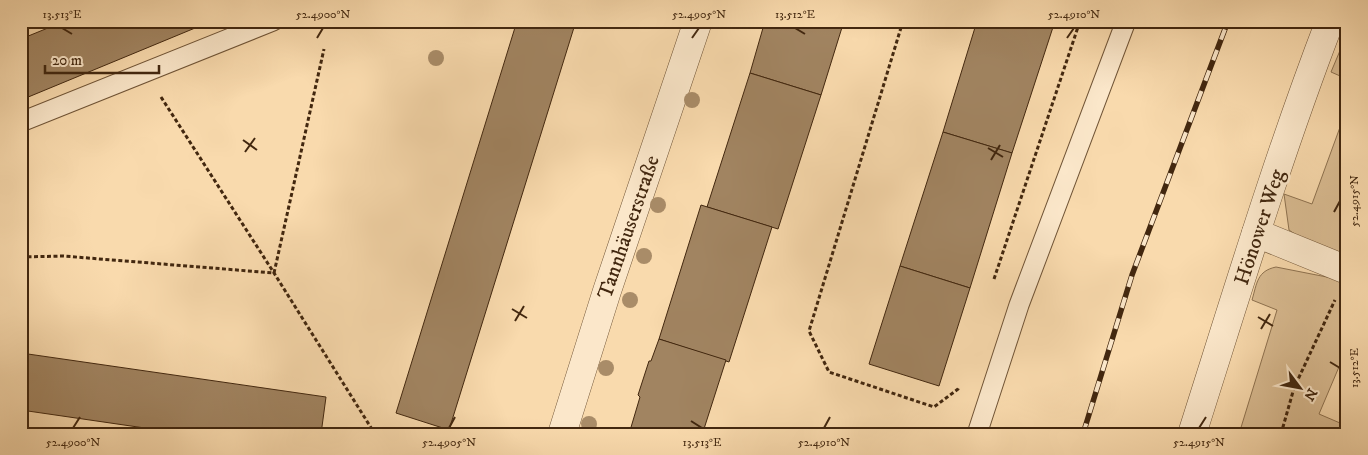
<svg xmlns="http://www.w3.org/2000/svg" width="1368" height="455" font-family="'IM FELL DW Pica',serif">
<rect width="100%" height="100%" fill="#f9daad"/>
<filter id="stains"><feTurbulence type="fractalNoise" baseFrequency=".004" numOctaves="4"/><feColorMatrix values="0 0 0 0 .2 0 0 0 0 .09 0 0 0 0 .02 0 0 0 .5 -.17"/></filter>
<radialGradient id="worn" r=".72"><stop offset=".6" stop-color="#630" stop-opacity="0"/><stop offset="1" stop-color="#630" stop-opacity=".3"/></radialGradient>
<g fill="#dabc92" stroke="#8e7250">
<path d="M1347,34V79L1331,72Z"/>
<path d="M1347,108V255L1299,237L1289,230L1284,194L1312,204Z"/>
<path d="M1276,267L1342,280L1347,286V348L1319,414L1347,426V434H1239L1277,310L1252,300C1257,283 1257,271 1276,267Z"/>
</g>
<g fill="#a18461" stroke="#42270f">
<path d="M65,21H212L21,100V39Z"/>
<path d="M517,21H576L449,430L396,413Z"/>
<path d="M765,21H844L821,95L750,73Z"/>
<path d="M977,21H1055L1012,153L943,132Z"/>
<path d="M750,73L821,95L778,229L707,207Z"/>
<path d="M943,132L1012,153L970,288L900,266Z"/>
<path d="M701,205L772,227L729,362L659,339Z"/>
<path d="M900,266L970,288L939,386L869,364Z"/>
<path d="M659,339L726,360L703,432L699,431L698,434H629L640,397L638,395L649,361H651Z"/>
<path d="M21,353L326,397L321,434H186L21,410Z"/>
</g>
<g fill="none" stroke-linecap="round" stroke-linejoin="round">
<g stroke="#705436" stroke-width="21">
<g id="lane">
<path d="M21,122L273,21"/>
<path d="M977,434L1019,305L1126,21"/>
</g>
</g>
<g stroke="#705436" stroke-width="29">
<g id="street">
<path d="M1256,233L1347,270"/>
<path d="M562,434L607,291L698,21"/>
<path d="M1192,434C1236,296 1278,156 1330,21"/>
</g>
</g>
<g stroke="#42270f" stroke-width="3" stroke-dasharray="4 2.5" stroke-linecap="butt">
<path d="M903,21L809,331L829,372L934,407L958,389L959,387"/>
<path d="M161,97L274,273L375,434"/>
<path d="M21,257L63,256L274,273"/>
<path d="M274,273L324,49"/>
<path d="M994,279L1080,21"/>
<path d="M1281,434L1294,388L1335,300"/>
</g>
<use href="#lane" stroke="#fbe7ca" stroke-width="19"/>
<use href="#street" stroke="#fbe7ca" stroke-width="28"/>
<g stroke="#42270f" stroke-width="5.5">
<path id="rail" d="M1083,434L1132,275L1228,21"/>
</g>
<use href="#rail" stroke="#fbe7ca" stroke-width="4" stroke-dasharray="11" stroke-linecap="butt"/>
</g>
<g fill="#a98c68">
<circle cx="436" cy="58" r="8"/>
<circle cx="692" cy="100" r="8"/>
<circle cx="658" cy="205" r="8"/>
<circle cx="644" cy="256" r="8"/>
<circle cx="630" cy="300" r="8"/>
<circle cx="606" cy="368" r="8"/>
<circle cx="589" cy="424" r="8"/>
</g>
<path fill="none" stroke="#42270f" stroke-width="2" d="M62,28L72,34M795,28L805,34M317,38L323,28M692,38L699,28M1067,38L1074,28M243,140L257,150M988,148L1003,157M245,152L255,138M991,160L1000,145M1334,212L1340,201M512,309L527,318M1258,317L1273,326M515,321L524,306M1261,329L1270,314M1330,362L1340,368M691,421L702,428M73,428L80,417M449,428L455,417M824,428L830,417M1199,428L1206,417"/>
<g text-anchor="middle" stroke-width="5" stroke-linejoin="round" paint-order="stroke">
<g font-size="21" fill="#42270f" stroke="#fbe7ca">
<text transform="translate(628 227) rotate(-71)" y="7">Tannhäuserstraße</text>
<text transform="translate(1259 227) rotate(-72)" y="7">Hönower Weg</text>
</g>
</g>
<rect width="1368" height="455" fill="none" stroke="#f9daad" stroke-width="55"/>
<g transform="translate(1300 388) rotate(122)" stroke="#fbe7ca" stroke-width="4" paint-order="stroke">
<path d="M0-4L9 19L0 12L-9 19Z" fill="#42270f"/>
<text y="-8" font-size="14" font-weight="bold" text-anchor="middle" fill="#42270f">N</text>
</g>
<path d="M45 65v8h114v-8" fill="none" stroke="#42270f" stroke-width="2.5"/>
<text x="52" y="65" font-size="15" fill="#42270f" stroke="#fbe7ca" stroke-width="4" paint-order="stroke">20 m</text>
<rect x="28" y="28" width="1312" height="400" fill="none" stroke="#42270f" stroke-width="2"/>
<g font-size="12" text-anchor="middle" fill="#42270f">
<text x="62" y="18">13.513°E</text>
<text x="323" y="18">52.4900°N</text>
<text x="699" y="18">52.4905°N</text>
<text x="795" y="18">13.512°E</text>
<text x="1074" y="18">52.4910°N</text>
<text transform="translate(1354 201) rotate(-90)" y="4">52.4915°N</text>
<text transform="translate(1354 368) rotate(-90)" y="4">13.512°E</text>
<text x="73" y="446">52.4900°N</text>
<text x="449" y="446">52.4905°N</text>
<text x="702" y="446">13.513°E</text>
<text x="824" y="446">52.4910°N</text>
<text x="1199" y="446">52.4915°N</text>
</g>
<rect width="100%" height="100%" filter="url(#stains)"/>
<rect width="100%" height="100%" fill="url(#worn)"/>
</svg>
